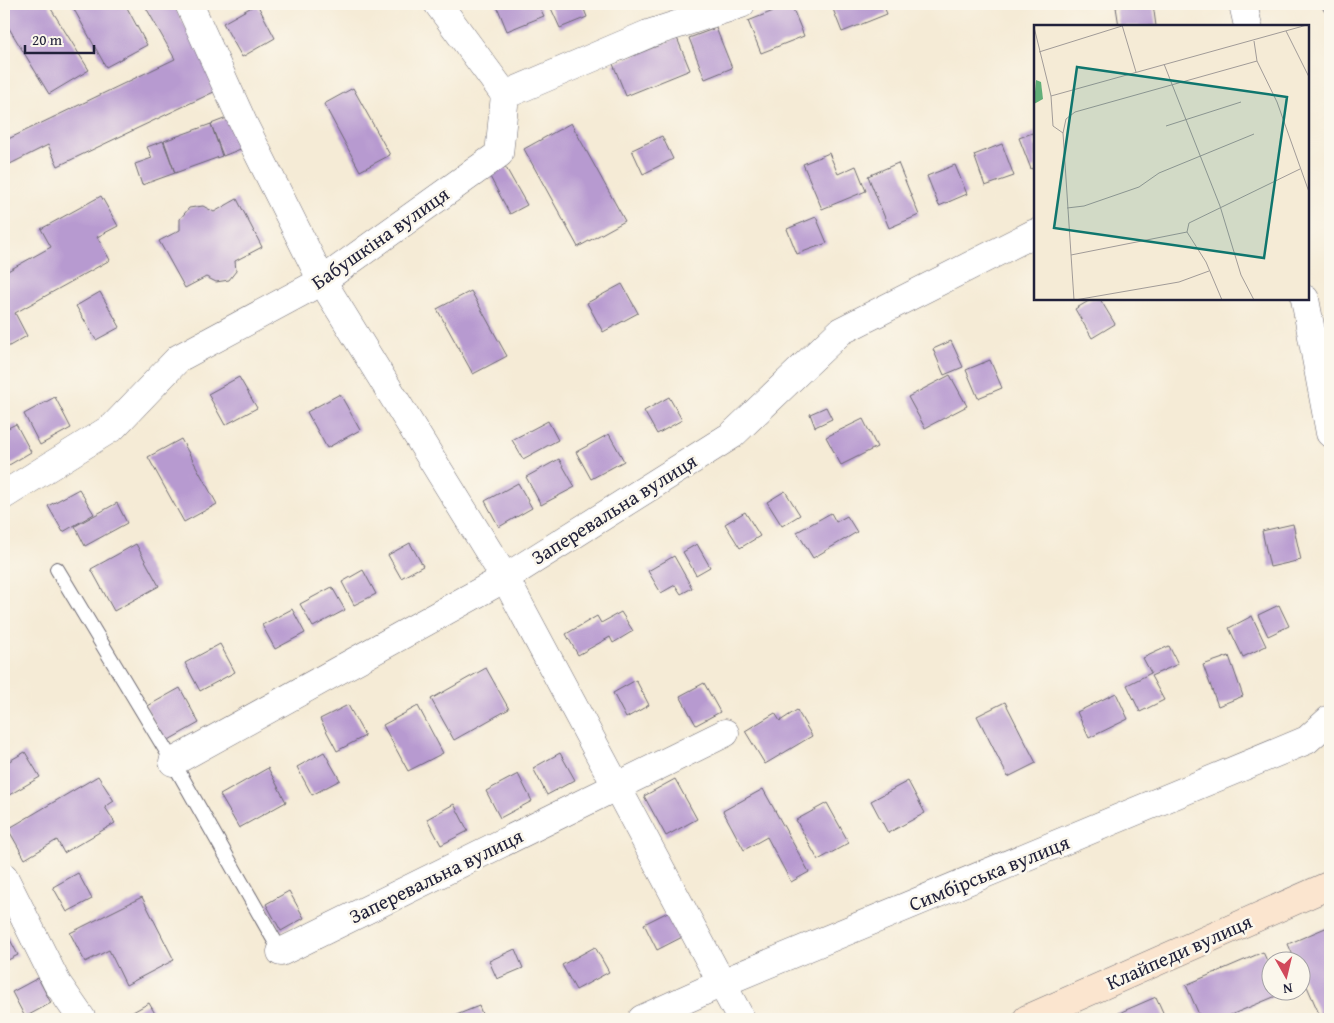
<svg xmlns="http://www.w3.org/2000/svg" width="1334" height="1023" font-family="'Gentium Book Plus',serif">
<rect width="100%" height="100%" fill="#fbf7ec"/>
<filter id="ink" filterUnits="userSpaceOnUse"><feTurbulence type="fractalNoise" baseFrequency=".02" numOctaves="2"/><feDisplacementMap in="SourceGraphic" scale="10" xChannelSelector="R" yChannelSelector="G"/><feConvolveMatrix kernelMatrix="1 2 1 2 8 2 1 2 1" color-interpolation-filters="sRGB"/></filter>
<filter id="wash" filterUnits="userSpaceOnUse"><feTurbulence type="fractalNoise" baseFrequency=".0096" numOctaves="4" result="noise"/><feDisplacementMap in="SourceGraphic" scale="20" xChannelSelector="R" yChannelSelector="G"/><feGaussianBlur stdDeviation="1.12" result="paint"/><feColorMatrix in="noise" values="0 0 0 0 0 0 0 0 0 0 0 0 0 0 0 0 0 1.4 0 .05"/><feComposite in="paint" operator="in"/></filter>
<g filter="url(#wash)">
<rect width="100%" height="100%" fill="#f5ebd6"/>
<g id="blocks">
<g fill="#b79ad0">
<path d="M4,4H48L89,70L49,94L4,20Z"/>
<path d="M71,4H125L147,45L106,67Z"/>
<path d="M144,4H173L198,48L218,90L58,166L48,145L4,167V141L175,59Z"/>
<path d="M257,4L275,38L242,57L223,23Z"/>
<path d="M496,4H538L544,16L507,31Z"/>
<path d="M556,4H582L587,17L560,28L550,6Z"/>
<path d="M791,4L804,36L761,53L748,21Z"/>
<path d="M831,4H883L887,14L842,32Z"/>
<path d="M1141,4H1153L1156,26H1119L1116,7Z"/>
<path d="M716,28L732,68L705,79L689,38Z"/>
<path d="M677,38L690,70L626,96L613,64Z"/>
<path d="M353,88L390,155L360,171L324,104Z"/>
<path d="M232,116L243,148L223,156L211,124Z"/>
<path d="M571,123L625,221L578,247L524,149Z"/>
<path d="M211,124L222,156L175,173L164,141Z"/>
<path d="M1035,132V167L1031,169L1019,138Z"/>
<path d="M662,136L673,159L643,174L632,150Z"/>
<path d="M163,141L175,173L142,185L135,164L152,158L147,147Z"/>
<path d="M1002,144L1014,176L985,186L974,155Z"/>
<path d="M829,153L838,174L856,166L866,191L822,209L803,164Z"/>
<path d="M898,163L919,215L889,228L868,176Z"/>
<path d="M955,165L967,194L939,206L927,176Z"/>
<path d="M505,166L527,205L510,214L489,175Z"/>
<path d="M101,196L118,226L97,237L110,260L15,313L27,336L4,349V273L51,247L41,229Z"/>
<path d="M237,199L262,247L235,261L236,271L229,280L216,282L206,277L185,288L159,241L180,230V219L189,208L203,206L214,212Z"/>
<path d="M816,217L827,243L797,254L787,229Z"/>
<path d="M622,284L638,313L603,332L587,303Z"/>
<path d="M471,291L507,356L473,374L437,309Z"/>
<path d="M100,292L120,327L96,340L76,306Z"/>
<path d="M1092,299H1100L1115,324L1092,338L1075,309Z"/>
<path d="M951,341L963,367L944,375L933,349Z"/>
<path d="M990,360L1002,388L978,398L966,370Z"/>
<path d="M950,375L967,406L925,428L908,397Z"/>
<path d="M239,377L257,408L225,425L208,394Z"/>
<path d="M340,394L360,430L327,448L307,412Z"/>
<path d="M55,397L71,428L40,445L24,414Z"/>
<path d="M669,397L682,420L657,434L644,411Z"/>
<path d="M826,407L832,419L815,427L810,414Z"/>
<path d="M863,419L877,447L841,465L826,437Z"/>
<path d="M548,421L558,440L523,459L512,440Z"/>
<path d="M16,424L31,452L4,468V430Z"/>
<path d="M609,434L624,461L591,479L576,452Z"/>
<path d="M181,439L217,504L184,522L148,457Z"/>
<path d="M559,459L575,487L541,505L526,477Z"/>
<path d="M518,483L532,508L499,527L485,501Z"/>
<path d="M79,489L94,514L63,532L48,506Z"/>
<path d="M785,491L800,515L782,526L767,502Z"/>
<path d="M117,503L127,523L85,546L75,526Z"/>
<path d="M745,512L760,536L740,548L725,524Z"/>
<path d="M831,513L836,522L847,516L857,532L813,558L797,532Z"/>
<path d="M1293,524L1301,560L1270,567L1262,531Z"/>
<path d="M410,543L423,566L401,578L388,555Z"/>
<path d="M136,544L159,586L114,611L91,569Z"/>
<path d="M697,544L710,567L696,575L683,552Z"/>
<path d="M674,556L692,588L681,594L675,585L661,593L648,571Z"/>
<path d="M363,570L376,594L354,605L342,582Z"/>
<path d="M332,587L345,610L313,627L300,604Z"/>
<path d="M1279,605L1289,626L1268,636L1258,615Z"/>
<path d="M292,609L305,633L275,649L262,625Z"/>
<path d="M621,612L633,631L613,643L610,637L578,655L566,634L597,616L601,623Z"/>
<path d="M1252,616L1266,646L1243,657L1229,628Z"/>
<path d="M220,644L235,672L200,691L185,663Z"/>
<path d="M1169,646L1178,664L1151,676L1164,700L1140,712L1127,685L1151,673L1143,658Z"/>
<path d="M1229,656L1243,696L1218,706L1203,665Z"/>
<path d="M486,668L509,709L454,740L431,699Z"/>
<path d="M636,680L649,705L626,718L613,693Z"/>
<path d="M704,683L720,712L696,725L680,696Z"/>
<path d="M180,688L199,723L165,742L146,707Z"/>
<path d="M1116,693L1128,719L1089,738L1077,712Z"/>
<path d="M1005,702L1036,763L1008,777L977,716Z"/>
<path d="M348,705L365,736L337,751L320,719Z"/>
<path d="M418,706L443,753L408,771L383,725Z"/>
<path d="M797,710L812,736L765,764L745,731L775,713L780,721Z"/>
<path d="M25,752L40,777L4,798V764Z"/>
<path d="M324,752L340,780L312,795L297,767Z"/>
<path d="M560,753L575,780L547,795L533,768Z"/>
<path d="M268,768L286,802L239,828L220,795Z"/>
<path d="M518,774L532,801L500,818L486,791Z"/>
<path d="M98,776L114,801L105,807L115,823L64,853L57,840L25,859L8,829Z"/>
<path d="M675,779L697,819L666,836L644,796Z"/>
<path d="M908,781L925,813L888,833L871,801Z"/>
<path d="M763,789L809,872L791,882L767,837L744,850L723,811Z"/>
<path d="M827,803L849,843L818,860L796,820Z"/>
<path d="M454,804L468,831L441,845L427,819Z"/>
<path d="M78,873L92,899L67,912L53,887Z"/>
<path d="M289,891L304,918L281,931L266,904Z"/>
<path d="M142,897L174,960L126,985L109,950L85,962L70,933Z"/>
<path d="M678,907L690,933L657,950L644,924Z"/>
<path d="M1330,926V1011L1320,1016L1302,975V960H1295L1288,944Z"/>
<path d="M4,928L18,955L4,962Z"/>
<path d="M595,947L609,972L576,990L562,965Z"/>
<path d="M515,949L523,968L497,979L489,961Z"/>
<path d="M1263,952L1272,972V990H1279L1281,994L1221,1019H1201L1186,985Z"/>
<path d="M38,978L51,1003L25,1017L12,992Z"/>
<path d="M1156,997L1166,1019H1105Z"/>
<path d="M149,1003L158,1019H125L124,1017Z"/>
<path d="M479,1006L484,1019H449V1018Z"/>
</g>
</g>
</g>
<g filter="url(#ink)">
<use href="#blocks" fill-opacity="0" stroke="#6c6871" stroke-width="1"/>
<g fill="none" stroke-linecap="round" stroke-linejoin="round">
<g stroke="#6c6871" stroke-width="16">
<g id="lane">
<path d="M1330,4V6"/>
<path d="M57,569L173,762L281,952"/>
</g>
</g>
<g stroke="#6c6871" stroke-width="29">
<g id="street">
<path d="M189,4L244,125L322,281L505,578L741,1019"/>
<path d="M438,4L505,95"/>
<path d="M1243,4L1248,26"/>
<path d="M1305,299L1330,433"/>
<path d="M4,495L113,427L179,358L322,281L499,154L505,95L648,34L741,4"/>
<path d="M173,762L505,578L732,435L841,331L1035,233"/>
<path d="M4,877L57,983L82,1019"/>
<path d="M281,952L725,733"/>
<path d="M642,1019L722,983L1307,740L1330,719"/>
</g>
</g>
<g stroke="#6c6871" stroke-width="29">
<path id="secondary" d="M1027,1019L1330,885"/>
</g>
<use href="#lane" stroke="#fff" stroke-width="14"/>
<use href="#street" stroke="#fff" stroke-width="28"/>
<use href="#secondary" stroke="#fbe5cf" stroke-width="28"/>
</g>
</g>
<g text-anchor="middle" stroke-width="5" stroke-linejoin="round" paint-order="stroke">
<g font-size="20" fill="#22223b" stroke="#fbf7ec">
<text transform="translate(380 238) rotate(-35)" y="7">Бабушкіна вулиця</text>
<text transform="translate(614 509) rotate(-32)" y="7">Заперевальна вулиця</text>
<text transform="translate(989 873) rotate(-22)" y="7">Симбірська вулиця</text>
<text transform="translate(436 876) rotate(-26)" y="7">Заперевальна вулиця</text>
<text transform="translate(1179 952) rotate(-24)" y="7">Клайпеди вулиця</text>
</g>
</g>
<g transform="translate(1034 25)">
<rect width="275" height="275" fill="#f5ebd6"/>
<path d="M2,55L7,57L9,74L0,79Z" fill="#62af78"/>
<path fill="none" stroke="#a19b98" stroke-width="1" d="M88,0L102,47M0,2L17,71L19,101L29,108L40,275M252,6L275,52M220,16L223,36L243,77L275,167M5,27L88,1M130,39L186,181L207,250L220,275M17,71L273,0M132,101L207,77M29,108L32,94L41,87L223,36M33,183L50,181L105,162L125,148L220,109M153,207L172,237L188,275M37,230L153,207L155,198L266,144M41,275L145,257L175,246"/>
<path fill="#0f766e" fill-opacity="0.15" stroke="#0f766e" stroke-width="2.5" d="M43,42L253,72L230,233L20,203Z"/>
<rect width="275" height="275" fill="none" stroke="#22223b" stroke-width="2.5"/>
</g>
<rect width="1334" height="1023" fill="none" stroke="#fbf7ec" stroke-width="20"/>
<g transform="translate(1286 976) rotate(172)"><circle r="24" fill="#fbf7ec" stroke="#a4a2a5"/>
<path d="M0-4L9 19L0 12L-9 19Z" fill="#d1495b"/>
<text y="-8" font-size="14" font-weight="bold" text-anchor="middle" fill="#22223b">N</text>
</g>
<path d="M25 45v8h69v-8" fill="none" stroke="#22223b" stroke-width="2.5"/>
<text x="32" y="45" font-size="15" fill="#22223b" stroke="#fbf7ec" stroke-width="4" paint-order="stroke">20 m</text>
</svg>
